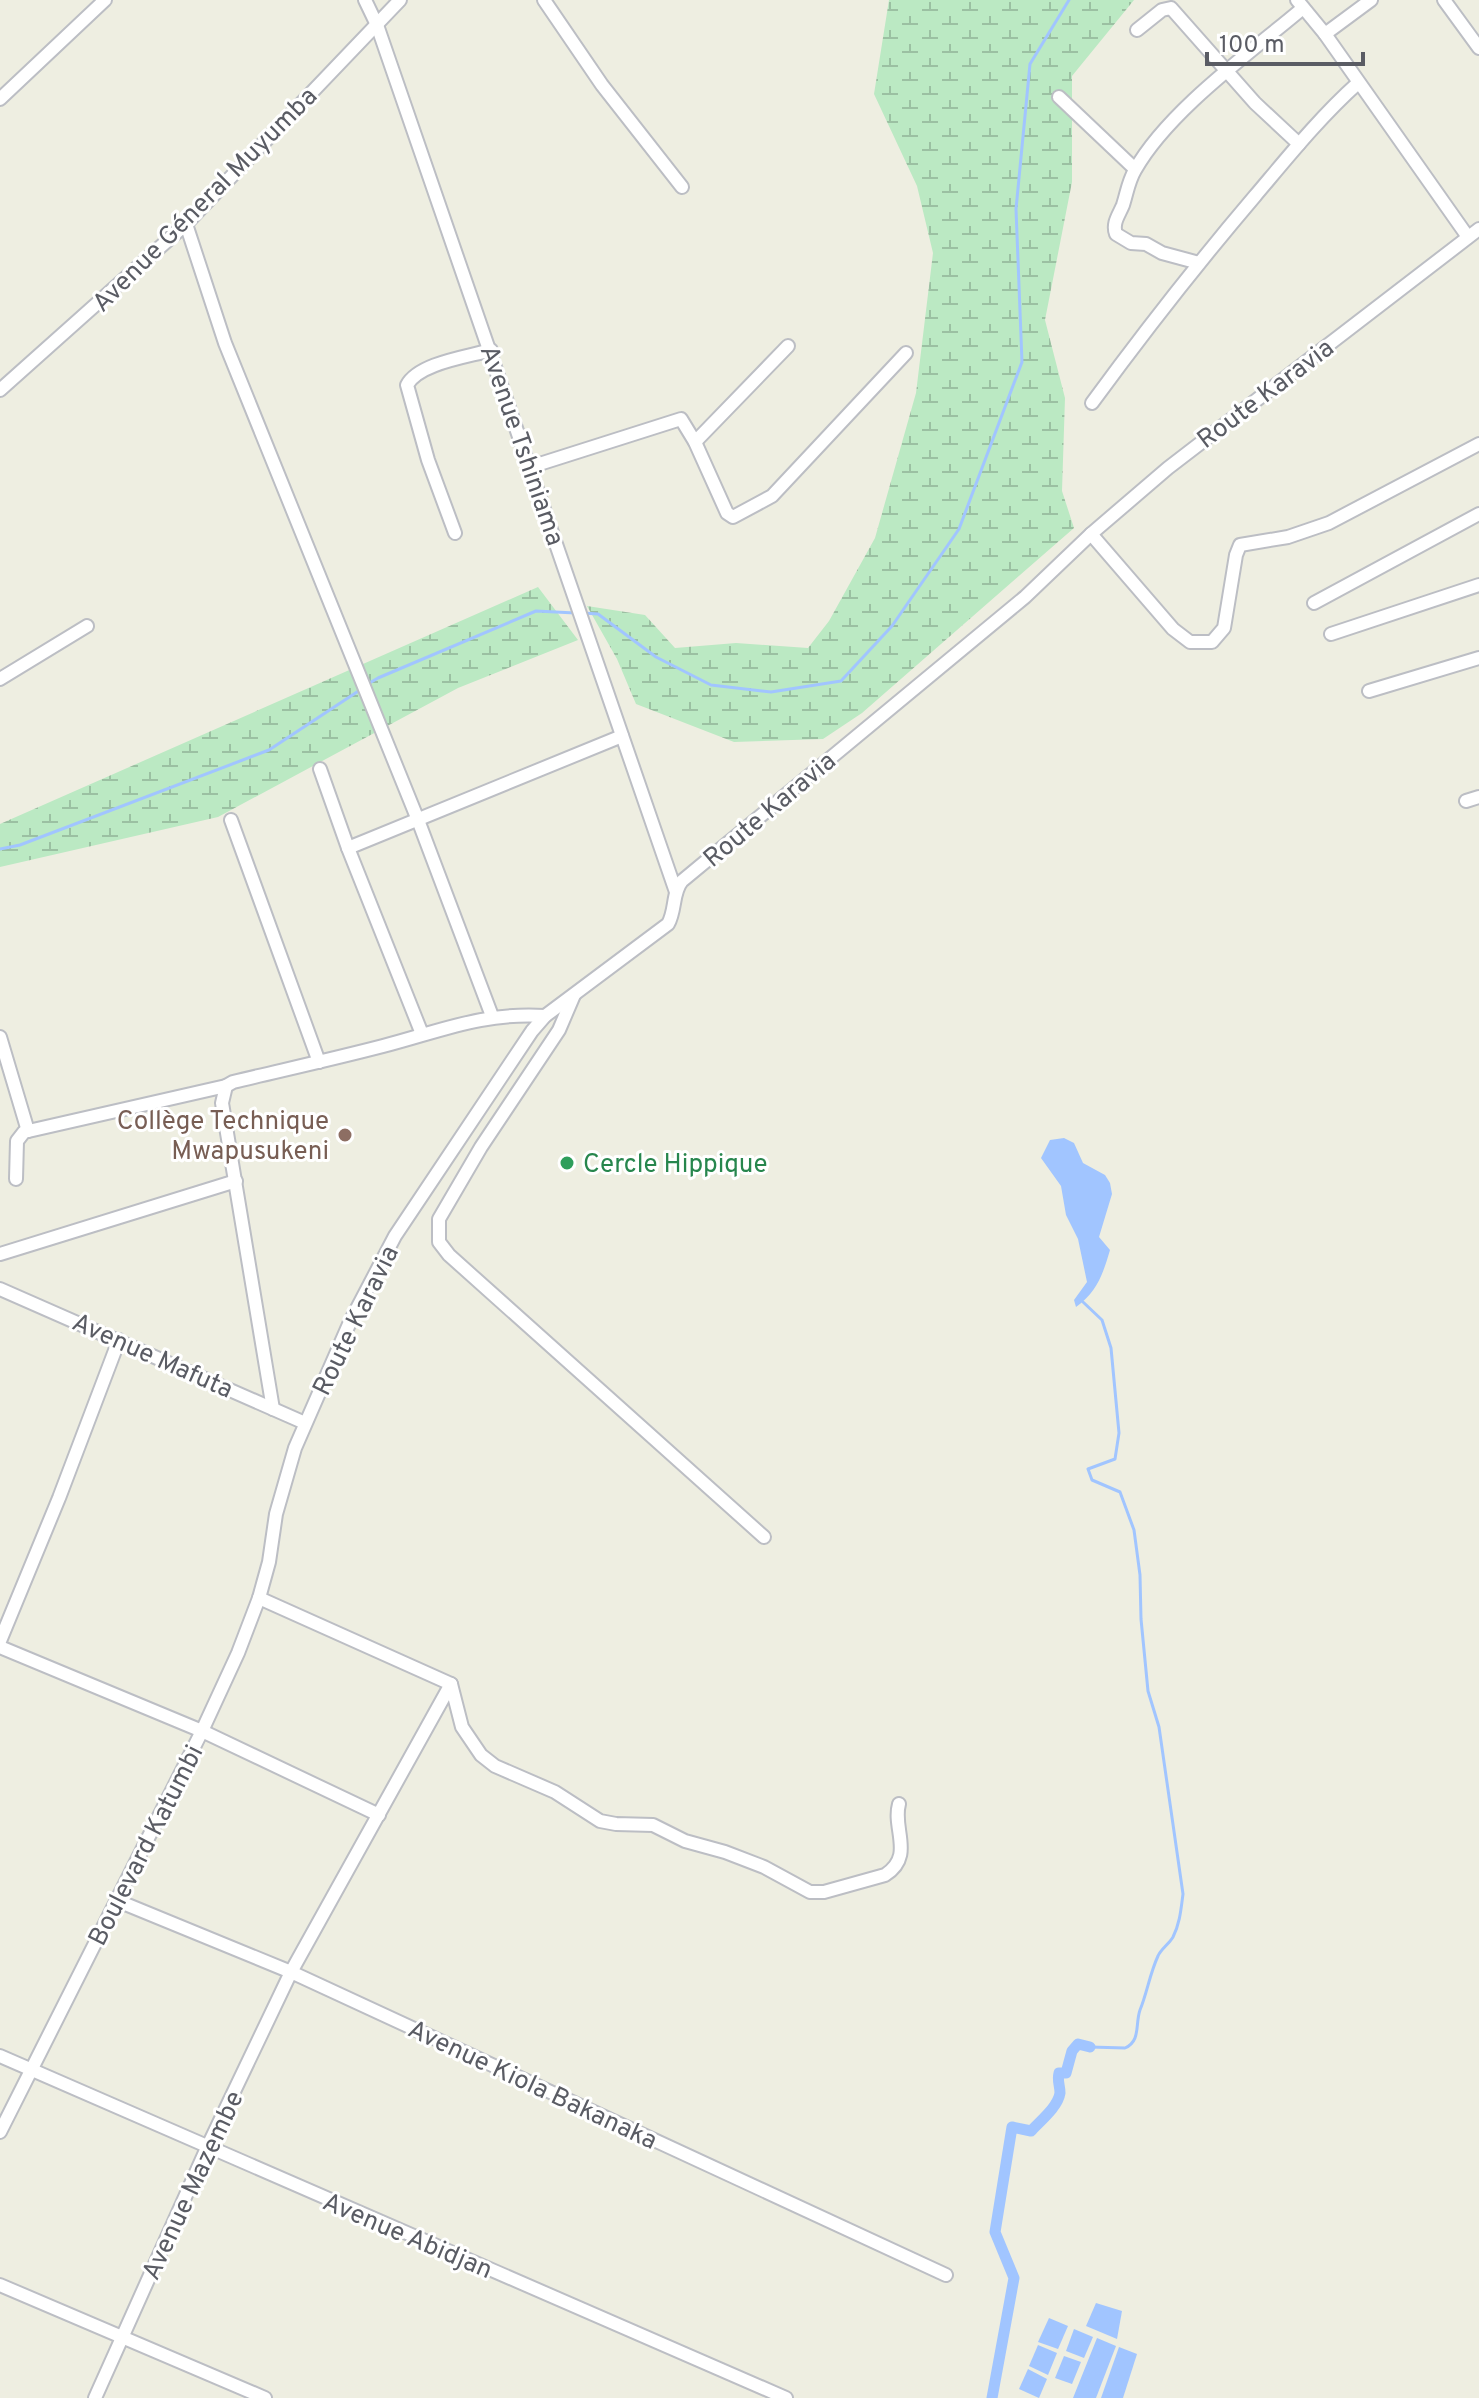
<svg xmlns="http://www.w3.org/2000/svg" width="1479" height="2398" font-family="Overpass,sans-serif">
<defs>
<pattern id="wetland-marsh" width="20" height="14" patternUnits="userSpaceOnUse" patternTransform="scale(2)"><rect width="20" height="14" fill="#bbe9c3"/><path d="M1 5h8M5 5V1M11 12h8M15 12V8" fill="none" stroke="#9bc0a2"/></pattern>
</defs>
<rect width="100%" height="100%" fill="#eeeee1"/>
<g fill="url(#wetland-marsh)">
<path d="M889,0H1134L1072,76V182L1045,320L1065,398L1062,491L1074,528L862,713L823,739L734,742L636,704L617,659L587,606L645,615L675,648L736,643L808,648L829,621L875,538L916,393L933,253L917,186L874,94Z"/>
<path d="M538,587L578,640L458,688L218,817L0,867V824Z"/>
</g>
<g fill="#a1c5ff">
<path d="M1064,1138L1074,1143L1083,1163L1105,1175L1110,1183L1112,1194L1099,1237L1110,1250C1103,1274 1097,1292 1076,1307L1074,1300L1087,1282L1078,1239L1066,1215L1061,1186L1041,1158L1050,1140Z"/>
<path d="M1096,2303L1122,2311L1117,2339L1086,2326Z"/>
<path d="M1049,2318L1068,2326L1058,2349L1038,2342Z"/>
<path d="M1074,2329L1093,2337L1084,2358L1066,2351Z"/>
<path d="M1097,2338L1116,2346L1096,2398H1073Z"/>
<path d="M1038,2345L1057,2353L1048,2375L1029,2366Z"/>
<path d="M1119,2347L1137,2354L1123,2398H1101Z"/>
<path d="M1064,2356L1081,2362L1072,2384L1055,2378Z"/>
<path d="M1028,2369L1047,2379L1039,2398L1019,2389Z"/>
</g>
<g fill="none" stroke-linecap="round" stroke-linejoin="round">
<g stroke="#a1c5ff" stroke-width="3">
<path d="M583,613L598,614L656,657L711,685L771,692L841,681L892,626L959,529L1022,362L1016,209L1030,64L1069,0"/>
<path d="M366,685L378,678L536,611L575,613"/>
<path d="M0,849L20,845L269,750L360,690"/>
<path d="M1083,1302L1102,1320L1111,1348L1119,1433L1115,1459L1088,1469L1092,1480L1120,1492L1134,1530L1140,1575L1141,1619L1148,1691L1159,1727L1183,1894C1181,1909 1180,1923 1173,1937C1169,1944 1161,1949 1158,1956C1150,1973 1147,1993 1140,2010C1135,2024 1141,2041 1125,2048L1090,2047"/>
</g>
<path stroke="#a1c5ff" stroke-width="11" d="M992,2398L1014,2278L995,2232L1012,2127L1031,2131C1040,2121 1058,2107 1060,2093C1060,2085 1057,2081 1059,2073H1066L1072,2051L1078,2044L1090,2047"/>
<g stroke="#bcbec4" stroke-width="16">
<g id="minor">
<path d="M365,0L377,25L676,892"/>
<path d="M544,0L602,85L682,187"/>
<path d="M1297,0L1325,34L1468,237"/>
<path d="M1444,0L1479,48"/>
<path d="M1137,30L1162,10L1171,8L1255,103L1299,144"/>
<path d="M1325,34L1371,0"/>
<path d="M1059,97L1135,169"/>
<path d="M0,99L105,0"/>
<path d="M186,224L225,343L418,820L492,1016"/>
<path d="M1199,263L1162,253L1146,244L1131,243L1116,234C1112,223 1119,215 1123,205C1127,193 1128,182 1135,170C1168,111 1251,52 1303,8"/>
<path d="M0,390L186,224L400,0"/>
<path d="M1092,403C1144,332 1198,263 1255,196C1288,157 1320,117 1358,83"/>
<path d="M695,442L788,346"/>
<path d="M530,467L681,419L695,442L727,513L733,517L772,496L906,353"/>
<path d="M455,533L428,460L407,385C419,363 467,357 491,350"/>
<path d="M1091,534L1173,629L1190,642H1212L1224,628L1236,555L1240,545L1288,537L1329,523L1479,444"/>
<path d="M1314,603L1479,514"/>
<path d="M1331,634L1479,585"/>
<path d="M0,679L87,626"/>
<path d="M1369,691L1479,658"/>
<path d="M320,769L348,848L422,1034"/>
<path d="M1466,801L1479,797"/>
<path d="M231,820L319,1062"/>
<path d="M348,848L622,736"/>
<path d="M574,995L559,1030L481,1147L439,1219V1242L449,1255L764,1537"/>
<path d="M0,1037L28,1131"/>
<path d="M16,1179L17,1141L24,1132L226,1086"/>
<path d="M0,1254L236,1181"/>
<path d="M0,1289L305,1423"/>
<path d="M273,1409L222,1103L226,1086L233,1082C283,1070 333,1059 383,1046C441,1031 483,1012 545,1016"/>
<path d="M259,1598L451,1684L462,1727L481,1755L495,1766L555,1792L600,1821L616,1824L653,1825L685,1841L725,1852L764,1867L810,1892H824L885,1875C915,1856 892,1829 899,1804"/>
<path d="M0,1641L59,1498L119,1340"/>
<path d="M0,1647L202,1731L379,1815"/>
<path d="M118,1901L291,1972L946,2275"/>
<path d="M0,2056L786,2398"/>
<path d="M0,2132L202,1731L238,1653L259,1598L269,1562L276,1514L295,1448L350,1322L395,1236L532,1031L545,1016L668,924C676,910 672,893 682,881L1025,597L1091,534L1168,468L1479,229"/>
<path d="M0,2285L265,2398"/>
<path d="M95,2398L207,2148L291,1972L451,1684"/>
</g>
</g>
<use href="#minor" stroke="#fff" stroke-width="12"/>
</g>
<circle fill="#8d6e63" stroke="#fff" stroke-width="3" cx="345" cy="1135" r="8"/>
<circle fill="#2e9e5b" stroke="#fff" stroke-width="3" cx="567" cy="1163" r="8"/>
<g text-anchor="middle" stroke-width="6" stroke-linejoin="round" paint-order="stroke">
<g font-size="26" fill="#5a5c64" stroke="#fff">
<text transform="translate(204 199) rotate(-45)" y="9">Avenue Géneral Muyumba</text>
<text transform="translate(1265 393) rotate(-37)" y="9">Route Karavia</text>
<text transform="translate(523 445) rotate(71)" y="9">Avenue Tshiniama</text>
<text transform="translate(769 809) rotate(-40)" y="9">Route Karavia</text>
<text transform="translate(355 1320) rotate(-64)" y="9">Route Karavia</text>
<text transform="translate(153 1355) rotate(24)" y="9">Avenue Mafuta</text>
<text transform="translate(145 1845) rotate(-63)" y="9">Boulevard Katumbi</text>
<text transform="translate(533 2084) rotate(25)" y="9">Avenue Kiola Bakanaka</text>
<text transform="translate(192 2185) rotate(-65)" y="9">Avenue Mazembe</text>
<text transform="translate(408 2235) rotate(23)" y="9">Avenue Abidjan</text>
</g>
<g font-size="26" fill="#785e54" stroke="#fff" text-anchor="end">
<text x="329" y="1129">Collège Technique<tspan x="329" dy="30">Mwapusukeni</tspan></text>
</g>
<g font-size="26" fill="#27864d" stroke="#fff" text-anchor="start">
<text x="583" y="1172">Cercle Hippique</text>
</g>
</g>
<path d="M1207 52v12h156v-12" fill="none" stroke="#5a5c64" stroke-width="4"/>
<text x="1219" y="52" font-size="24" fill="#5a5c64" stroke="#ffffff" stroke-width="6" paint-order="stroke">100 m</text>
</svg>
